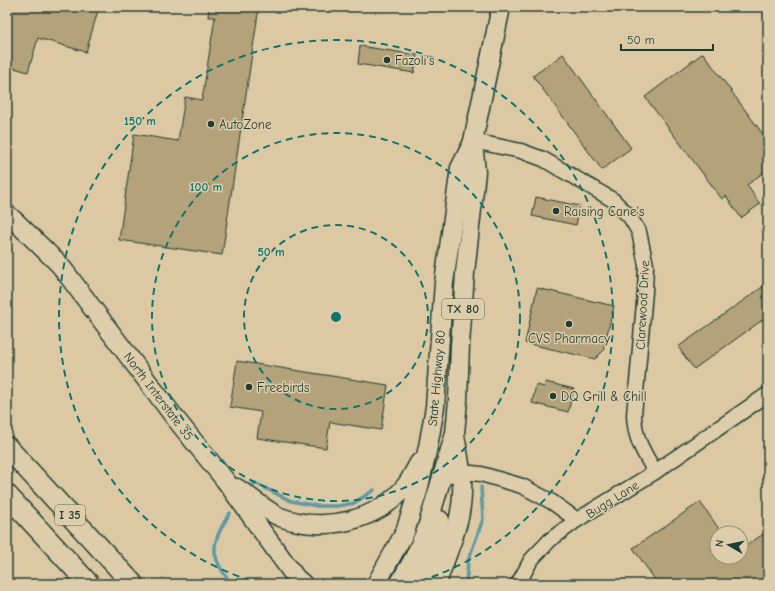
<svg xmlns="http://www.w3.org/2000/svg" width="775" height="591" font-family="'Comic Neue',sans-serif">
<rect width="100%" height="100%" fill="#dcc9a3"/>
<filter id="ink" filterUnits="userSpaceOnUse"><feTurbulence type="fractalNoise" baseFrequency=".025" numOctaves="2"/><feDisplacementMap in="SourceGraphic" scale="8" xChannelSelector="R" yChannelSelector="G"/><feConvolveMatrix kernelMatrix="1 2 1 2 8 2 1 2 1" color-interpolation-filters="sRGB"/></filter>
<g filter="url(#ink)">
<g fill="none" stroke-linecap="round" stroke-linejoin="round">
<g stroke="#6198a4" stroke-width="3.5">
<path d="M249,487L255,483L291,501L317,506H338L354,503L374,490"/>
<path d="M230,513C211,542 208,556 232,584"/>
<path d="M466,584L468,561L483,519L481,487"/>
</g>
</g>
<g fill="#b3a27a" stroke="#1f3d34">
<path d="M11,7H99L86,52L38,38L28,72L7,66V20Z"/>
<path d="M209,7H259L222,255L119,240L134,134L178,141L185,97L202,100L215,17H208Z"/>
<path d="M360,46L417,55L414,73L358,64Z"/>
<path d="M703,53L768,141V169L747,185L760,204L741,218L726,196L722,199L645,97Z"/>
<path d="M563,54L631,148L602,170L533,76Z"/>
<path d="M536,197L580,206L576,225L532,216Z"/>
<path d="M768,283V316L694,369L678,347Z"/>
<path d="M537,288L614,306L603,351L595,359L525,343Z"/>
<path d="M237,361L388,385L381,430L330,422L326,448L257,438L261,412L230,407Z"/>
<path d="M546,382L574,389L568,412L532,403L536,385L545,387Z"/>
<path d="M700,502L722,533H717V557H741V549L768,531V574L754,584H658L633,548Z"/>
</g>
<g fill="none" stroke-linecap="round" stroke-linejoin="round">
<g stroke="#1f3d34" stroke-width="17">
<g id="minor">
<path d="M473,141L521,151L543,159L613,200L630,217L639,232L646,265L645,292L634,415C635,440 643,451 655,472"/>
<path d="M452,475L462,472L481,474L522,486L552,502L577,520"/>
<path d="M518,584L531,560L550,540L577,520L655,472L768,394"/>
</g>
</g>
<g stroke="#1f3d34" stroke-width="21">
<g id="major">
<path d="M7,214L16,222L60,265L175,418L225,480L296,578L303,584"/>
<path d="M237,488C248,495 268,512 280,517C323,533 378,522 407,484C411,478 415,470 419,463"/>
<path d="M376,584L405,532L418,491L428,447L435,407L444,283L460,168L473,142"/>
<path d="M399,584L414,558L426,531L455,433L458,400L460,345L465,273L476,172L473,141L501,7"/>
<path d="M419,584L435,541L440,520"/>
<path d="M437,584C442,566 450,549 455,532C467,496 462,471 455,436"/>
</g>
</g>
<g stroke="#1f3d34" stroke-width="23">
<g id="highway">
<path d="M7,447L133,584"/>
<path d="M7,495L89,584"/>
</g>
</g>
<use href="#minor" stroke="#decdaa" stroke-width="14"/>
<use href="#major" stroke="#decdaa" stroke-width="18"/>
<use href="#highway" stroke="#decdaa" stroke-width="20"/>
</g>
</g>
<g fill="none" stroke="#0f766e" stroke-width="2" stroke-dasharray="7 5">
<circle cx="336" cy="317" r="92"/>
<circle cx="336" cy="317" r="184"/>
<path d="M262 584A277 277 0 1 1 410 584"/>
</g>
<g fill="#1f3d34" stroke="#decdaa" stroke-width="1.5">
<circle cx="387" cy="60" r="4"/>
<circle cx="211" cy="124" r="4"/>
<circle cx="556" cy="211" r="4"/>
<circle cx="569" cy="324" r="4"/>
<circle cx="249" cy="387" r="4"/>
<circle cx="553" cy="396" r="4"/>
</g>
<g text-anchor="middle" stroke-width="3" stroke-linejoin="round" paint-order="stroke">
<g fill="#decdaa" stroke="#586857" stroke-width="1">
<rect x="442" y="299" width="42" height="20" rx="3"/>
<rect x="55" y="505" width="30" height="20" rx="3"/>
</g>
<g font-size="12" font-weight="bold" fill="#1f3d34">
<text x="463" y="313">TX 80</text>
<text x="70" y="519">I 35</text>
</g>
<g font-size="13" fill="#1f3d34" stroke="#decdaa" text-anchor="start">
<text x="395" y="65">Fazoli's</text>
<text x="219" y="129">AutoZone</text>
<text x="564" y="216">Raising Cane's</text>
<text x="569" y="343" text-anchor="middle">CVS Pharmacy</text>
<text x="257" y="392">Freebirds</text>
<text x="561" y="401">DQ Grill &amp; Chill</text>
</g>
<g font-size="13" fill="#1f3d34" stroke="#decdaa">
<text transform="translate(642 305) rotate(-87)" y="5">Clarewood Drive</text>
<text transform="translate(436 378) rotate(-85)" y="5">State Highway 80</text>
<text transform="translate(159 396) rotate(53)" y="5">North Interstate 35</text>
<text transform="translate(612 499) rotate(-32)" y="5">Bugg Lane</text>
</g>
</g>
<circle cx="336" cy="317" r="6" fill="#0f766e" stroke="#decdaa" stroke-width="2"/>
<g font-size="12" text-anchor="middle" font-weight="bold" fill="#0f766e" stroke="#decdaa" stroke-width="3" stroke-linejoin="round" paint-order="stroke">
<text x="140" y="125">150 m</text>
<text x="206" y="191">100 m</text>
<text x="271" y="256">50 m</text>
</g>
<rect width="775" height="591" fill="none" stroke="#decdaa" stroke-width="24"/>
<rect x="12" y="12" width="751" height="567" fill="none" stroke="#1f3d34" stroke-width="1.5" filter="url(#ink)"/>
<g transform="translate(729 545) rotate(279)"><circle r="19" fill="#decdaa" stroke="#92937b"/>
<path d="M0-3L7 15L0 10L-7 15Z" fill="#1f3d34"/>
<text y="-6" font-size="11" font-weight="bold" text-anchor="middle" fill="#1f3d34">N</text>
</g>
<path d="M621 44v6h92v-6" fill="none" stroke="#1f3d34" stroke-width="2"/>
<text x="627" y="44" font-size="12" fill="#1f3d34" stroke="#decdaa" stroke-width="3" paint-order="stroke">50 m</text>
</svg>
